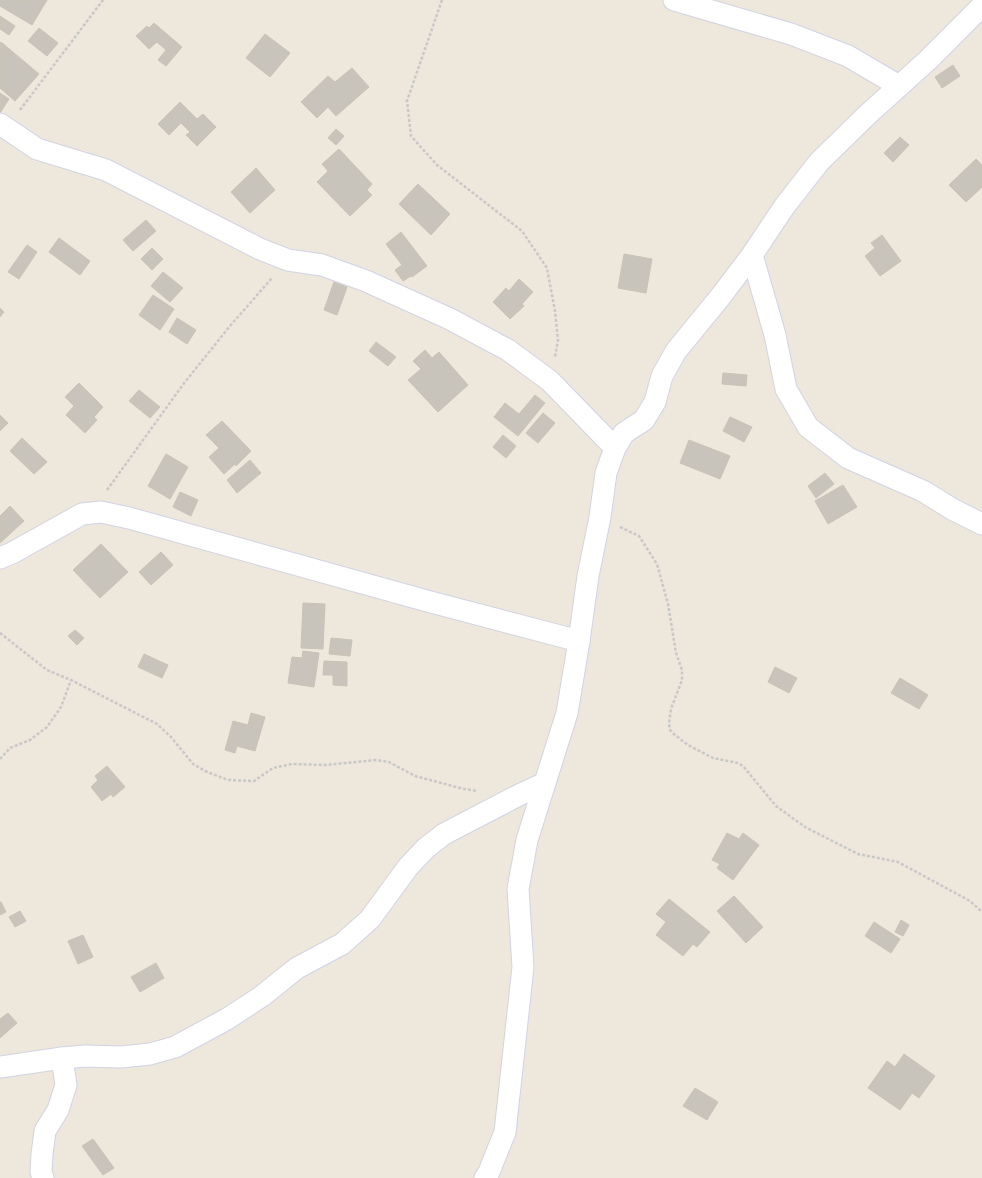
<svg xmlns="http://www.w3.org/2000/svg" width="982" height="1178" font-family="Manrope,sans-serif">
<rect width="100%" height="100%" fill="#eee7dc"/>
<g fill="#c9c4bb" stroke="#c9c3b5">
<path d="M0,0H47L32,25L0,6Z"/>
<path d="M0,16L15,26L9,35L0,29Z"/>
<path d="M154,23L182,47L166,66L158,60L166,50L157,42L149,49L136,36L147,26L149,28Z"/>
<path d="M39,28L58,43L47,56L28,41Z"/>
<path d="M265,34L290,53L270,77L246,58Z"/>
<path d="M1,42L39,74L15,101L0,88V43Z"/>
<path d="M953,65L960,76L942,88L935,77Z"/>
<path d="M352,68L369,87L336,116L328,107L317,118L301,102L328,76L335,82Z"/>
<path d="M0,93L9,99L0,113Z"/>
<path d="M180,102L197,119L203,114L216,127L197,146L186,135L190,132L181,123L169,135L158,124Z"/>
<path d="M336,129L344,136L336,145L328,138Z"/>
<path d="M900,137L909,145L893,162L884,153Z"/>
<path d="M339,149L372,184L367,190L372,195L350,216L317,182L328,171L322,164Z"/>
<path d="M976,159L982,165V187L966,202L949,185Z"/>
<path d="M256,168L275,190L250,213L231,192Z"/>
<path d="M418,184L450,214L431,235L399,204Z"/>
<path d="M146,220L156,231L133,251L123,240Z"/>
<path d="M401,232L427,266L412,277L411,276L403,281L395,270L402,265L386,244Z"/>
<path d="M882,235L901,261L880,276L865,256L875,248L871,243Z"/>
<path d="M59,238L90,261L80,275L49,252Z"/>
<path d="M27,245L37,252L19,279L8,272Z"/>
<path d="M152,248L163,259L152,270L141,259Z"/>
<path d="M624,254L652,259L646,293L618,288Z"/>
<path d="M163,272L183,288L170,302L151,286Z"/>
<path d="M519,279L533,292L522,304L524,306L510,319L493,302L506,288L509,291Z"/>
<path d="M334,282L347,287L337,315L324,310Z"/>
<path d="M153,295L174,309L160,330L139,315Z"/>
<path d="M0,308L4,312L0,317Z"/>
<path d="M177,318L196,330L187,344L169,332Z"/>
<path d="M376,342L396,357L388,366L369,351Z"/>
<path d="M425,350L432,358L439,352L468,385L438,412L408,380L421,369L413,361Z"/>
<path d="M723,373L747,375L746,386L722,384Z"/>
<path d="M79,383L103,407L94,417L97,420L85,433L66,415L74,406L65,397Z"/>
<path d="M139,390L160,407L150,418L129,401Z"/>
<path d="M535,395L545,403L518,436L494,417L505,403L519,414Z"/>
<path d="M543,413L555,423L538,443L526,433Z"/>
<path d="M0,415L8,423L0,431Z"/>
<path d="M730,417L752,427L744,442L723,431Z"/>
<path d="M222,421L251,451L236,466L235,464L224,474L209,457L219,448L206,435Z"/>
<path d="M503,435L516,446L506,458L493,447Z"/>
<path d="M22,438L47,462L34,474L10,451Z"/>
<path d="M689,440L730,456L720,479L680,463Z"/>
<path d="M166,454L188,467L170,499L148,486Z"/>
<path d="M250,460L261,473L237,493L227,480Z"/>
<path d="M825,473L834,484L816,498L808,486Z"/>
<path d="M843,485L857,507L828,524L815,501Z"/>
<path d="M180,492L198,500L191,516L173,507Z"/>
<path d="M10,506L24,521L0,543V516Z"/>
<path d="M101,544L128,572L100,598L73,570Z"/>
<path d="M161,552L173,565L151,585L139,572Z"/>
<path d="M303,603L325,604L323,649L301,648Z"/>
<path d="M75,630L84,638L77,645L68,636Z"/>
<path d="M331,638L352,640L350,656L329,654Z"/>
<path d="M303,651L319,653L314,687L288,683L292,657L302,658Z"/>
<path d="M144,654L168,665L162,678L138,667Z"/>
<path d="M324,661L347,662V686L333,685V675H323Z"/>
<path d="M775,667L797,678L789,693L768,682Z"/>
<path d="M900,678L928,695L919,709L891,693Z"/>
<path d="M251,713L265,717L255,751L237,746L235,753L225,750L233,721L248,725Z"/>
<path d="M107,766L125,787L113,797L111,794L102,801L91,787L98,780L95,776Z"/>
<path d="M727,833L739,839L743,833L759,845L733,880L717,868L720,864L712,860Z"/>
<path d="M734,896L763,927L746,943L717,911Z"/>
<path d="M669,899L710,932L697,947L693,944L683,956L656,935L666,922L656,914Z"/>
<path d="M0,902H1L6,912L0,915Z"/>
<path d="M20,911L26,921L15,927L9,917Z"/>
<path d="M901,920L909,925L903,936L895,932Z"/>
<path d="M874,922L900,939L891,953L865,936Z"/>
<path d="M83,935L93,957L78,964L68,941Z"/>
<path d="M156,963L164,978L140,992L131,977Z"/>
<path d="M8,1013L17,1023L0,1038V1019Z"/>
<path d="M904,1054L935,1076L919,1098L912,1093L900,1110L868,1088L887,1061L895,1067Z"/>
<path d="M695,1088L718,1102L707,1120L683,1106Z"/>
<path d="M93,1139L114,1168L103,1175L82,1146Z"/>
</g>
<g fill="none" stroke-linecap="round" stroke-linejoin="round">
<g stroke="#d1d3e5" stroke-width="23">
<g id="street">
<path d="M674,0L791,34L848,56L899,86"/>
<path d="M0,124L37,149L106,170L260,249L288,260L322,265L366,281L450,319L508,350L550,381L615,448"/>
<path d="M752,255L775,335L786,389L808,427L848,458L923,491L952,509L982,524"/>
<path d="M0,558L12,553L82,514L101,512L129,518L427,601L579,641"/>
<path d="M0,1067L62,1058L85,1056L121,1057L150,1054L175,1047L227,1019L262,996L297,968L342,944L370,919L408,867L426,848L444,834L519,795L545,783"/>
<path d="M43,1178L41,1172L42,1154L45,1131L58,1110L66,1085L62,1058"/>
<path d="M485,1178L489,1172L505,1132L523,967L518,889L527,840L567,713L579,641L588,576L600,517L606,473L615,448L624,433L644,420L655,402L662,376L676,351L721,296L752,255L784,207L819,162L866,116L928,60L982,6"/>
</g>
</g>
<g stroke="#c8c8c8" stroke-width="2.5" stroke-dasharray="3 2" stroke-linecap="butt">
<path d="M442,0L407,101L411,136L437,165L522,231L547,268L555,311L558,340L555,357"/>
<path d="M20,110L103,0"/>
<path d="M107,490L185,382L230,326L272,278"/>
<path d="M620,527L639,536L657,564L668,604L676,653L682,670V680L671,709L669,724L670,730L675,735L688,745L713,758L738,763L743,766L776,806L805,827L858,854L898,862L970,901L982,912"/>
<path d="M0,633L47,670L71,680L157,724L171,737L193,764L205,771L228,780L254,781L273,768L292,764L325,765L376,760L389,762L415,776L464,789L477,791"/>
<path d="M0,759L10,748L30,740L47,727L61,707L71,680"/>
</g>
<use href="#street" stroke="#fff" stroke-width="21"/>
</g>
</svg>
